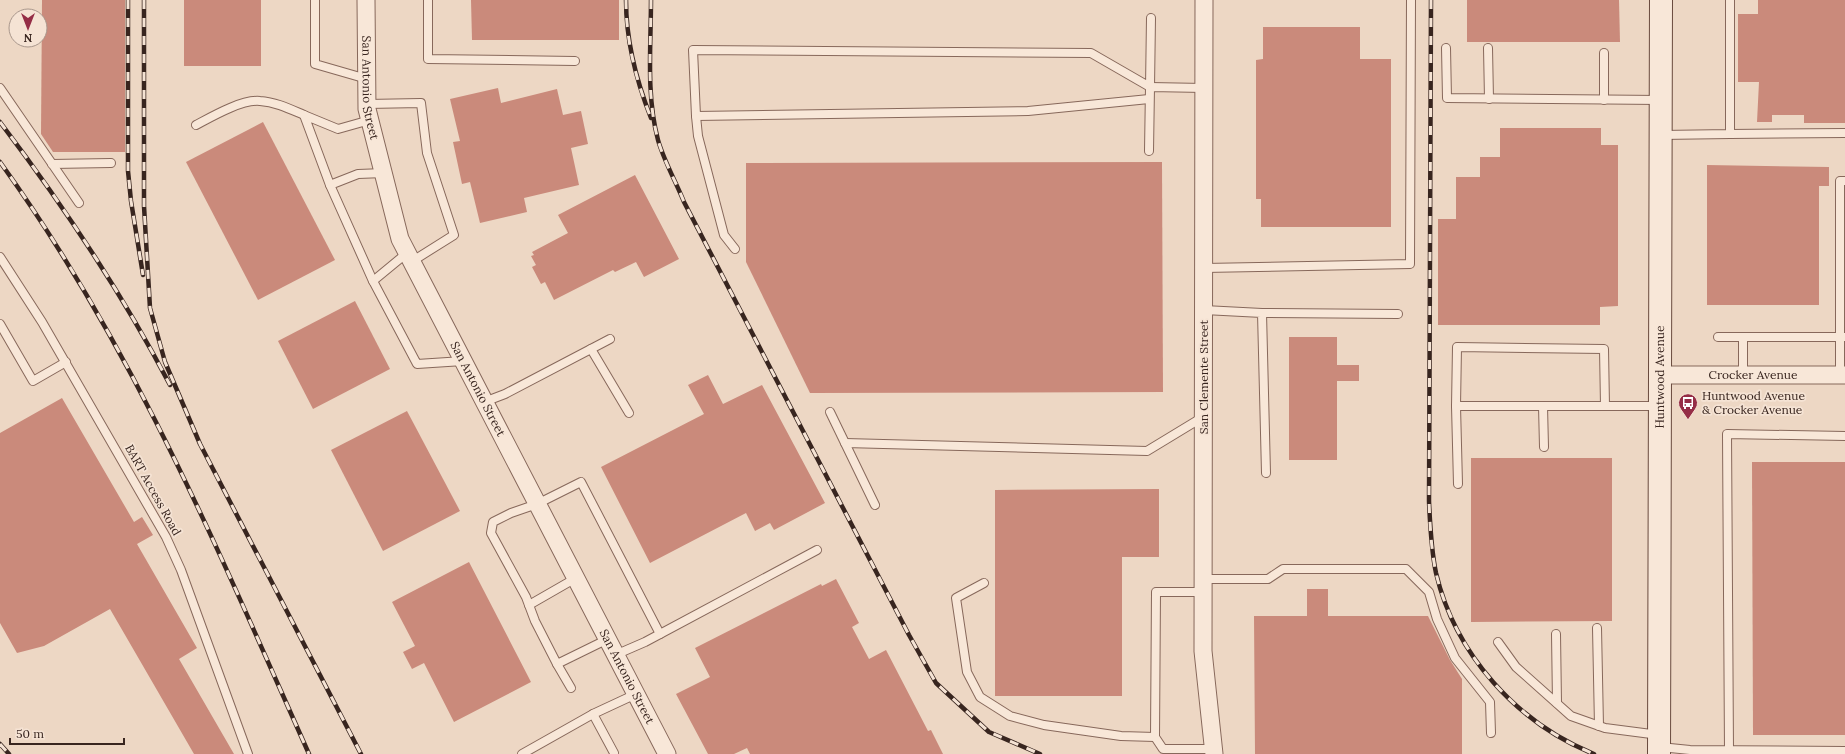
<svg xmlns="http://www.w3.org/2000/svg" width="1845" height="754" font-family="Lora,serif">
<rect width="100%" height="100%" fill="#edd7c4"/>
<g fill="#ca8a7b">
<path d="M42,0H125V152H53L41,134Z"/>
<rect x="184" y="0" width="77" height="66"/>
<path d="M471,0H619V40H472Z"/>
<path d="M1467,0H1619L1620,42H1467Z"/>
<path d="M1758,0H1845V123H1804V115H1772V122H1757L1759,82H1738V14H1758Z"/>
<path d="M1263,27H1360V59H1391V227H1261V199H1256V60L1263,59Z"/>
<path d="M498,88L501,103L557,89L563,115L581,111L588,144L571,148L579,185L524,198L527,212L480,223L470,182L462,184L453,142L460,141L450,99Z"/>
<path d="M263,122L335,260L258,300L186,162Z"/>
<path d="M1500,128H1601V145H1618V306L1600,307V325H1438V219H1456V177H1480V157H1500Z"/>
<path d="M1162,162L1163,392L810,393L746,262V163Z"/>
<path d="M1707,165L1829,167V186H1819V305H1707Z"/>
<path d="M635,175L679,259L644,277L636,262L615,272L613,270L554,300L545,282L541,284L532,267L536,265L531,256L534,255L532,252L568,233L558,215Z"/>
<path d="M355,301L390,369L313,409L278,341Z"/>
<path d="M1289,337H1337V365H1359V381H1337V460H1289Z"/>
<path d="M708,375L723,404L762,385L825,503L774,530L770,523L755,531L746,513L650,563L601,467L704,414L688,385Z"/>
<path d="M62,398L134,522L142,517L153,535L137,544L197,648L179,659L234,754H194L110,609L44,646L17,653L0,623V433Z"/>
<path d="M407,411L460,511L383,551L331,450Z"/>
<path d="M1471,458H1612V621L1471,622Z"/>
<path d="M1752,462H1845V735H1753Z"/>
<path d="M1159,489V557H1122V696H995V490Z"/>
<path d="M469,562L531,682L454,722L424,663L412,669L403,652L415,646L392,602Z"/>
<path d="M836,579L859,623L852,627L869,659L886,650L928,731L931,730L943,754H750L747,748L734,754H708L676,694L710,677L695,648L821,584L822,586Z"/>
<path d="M1307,589H1328V616H1428L1450,660L1462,679V754H1255L1254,616H1307Z"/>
</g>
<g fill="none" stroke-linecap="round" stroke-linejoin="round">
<g stroke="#87685b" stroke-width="10">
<g id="lane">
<path d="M315,0V64L367,79"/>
<path d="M428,0V59L575,61"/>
<path d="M1446,48L1447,98L1660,100"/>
<path d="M1488,48L1489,99"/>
<path d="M1604,53V100"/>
<path d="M0,88L79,203"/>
<path d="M1149,99L1028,111L696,116L693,50L1091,53L1150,87L1151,18"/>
<path d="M367,104L421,103L427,153L454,235L411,262"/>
<path d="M696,116L698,136L724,235L735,249"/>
<path d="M196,125C211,117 242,99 260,101C276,102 290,109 304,115"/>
<path d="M1730,134L1845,133"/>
<path d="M1661,135L1730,134V0"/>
<path d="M1149,151L1150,87L1204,88"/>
<path d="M52,164L111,163"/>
<path d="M1845,181H1840V337H1845"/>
<path d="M330,185L304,115L338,129L370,120"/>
<path d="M407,253L373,281L417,364L463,361"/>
<path d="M0,257L42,322L166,537L181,570L248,754"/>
<path d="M1204,268L1410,264L1411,0"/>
<path d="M373,281L330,185L358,174L384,173"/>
<path d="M1204,310L1262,313L1266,473"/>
<path d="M1262,313L1398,314"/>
<path d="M0,324L33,381L66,362"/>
<path d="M1718,337H1840V375"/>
<path d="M1743,337V375"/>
<path d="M591,349L629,413"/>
<path d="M484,402L505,394L610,339"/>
<path d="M1456,406L1457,347L1604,349L1605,406"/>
<path d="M830,412L845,443"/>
<path d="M1544,447L1543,406H1660"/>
<path d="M1458,484L1456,406H1543"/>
<path d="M875,505L845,443L1147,451L1203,417"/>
<path d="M1203,579H1268L1283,569H1406L1429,592L1437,619L1455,658L1490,702L1491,733"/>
<path d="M984,583L956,598L967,672L980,697L1010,716L1044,725L1121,736L1155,737"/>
<path d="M1203,592H1156L1155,737L1163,749H1214"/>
<path d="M529,605L576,578"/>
<path d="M1597,628L1599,726"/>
<path d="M1556,634L1557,703"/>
<path d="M608,639L557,664L535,621L526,597L491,533L493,522L511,513L537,504L581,482L660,634"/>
<path d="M1498,642L1516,667L1571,716L1605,728L1659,735"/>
<path d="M615,655L645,642L817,550"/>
<path d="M557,664L571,688"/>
<path d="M1660,747L1690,750L1845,751"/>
<path d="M1729,750L1727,434L1845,436"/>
<path d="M614,753L593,714L636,694"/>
<path d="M522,754L593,714"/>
</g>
</g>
<g stroke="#87685b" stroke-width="19">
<g id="street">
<path id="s1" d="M366,0L367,109L400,239L667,754"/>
<path d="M1204,0L1203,651L1214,754"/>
<path id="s2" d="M1661,375H1845"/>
</g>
</g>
<g stroke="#694a3e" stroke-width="24">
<g id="secondary">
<path id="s3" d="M1659,754L1661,0"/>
</g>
</g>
<use href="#lane" stroke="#f8e7d8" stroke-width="8"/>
<use href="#street" stroke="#f8e7d8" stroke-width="17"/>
<use href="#secondary" stroke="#f8e7d8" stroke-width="22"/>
<g stroke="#38251f" stroke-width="4.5">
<g id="rail">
<path d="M128,0V171L131,201L143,275"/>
<path d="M144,0V206L150,308L165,362L200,444L361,754"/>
<path d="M626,0C626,42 636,80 651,118"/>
<path d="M651,0C651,46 646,95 658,140C664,161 676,182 684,202L909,635L936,683L989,732L1040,754"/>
<path d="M1431,0L1429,501C1430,525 1431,549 1436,573C1455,654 1517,723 1594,754"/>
<path d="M0,122C63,205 122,293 170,385"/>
<path d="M0,162C133,346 217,548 309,754"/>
<path d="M0,744L9,754"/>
</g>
</g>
<use href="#rail" stroke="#f5e3d4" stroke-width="3" stroke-dasharray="9" stroke-linecap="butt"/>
</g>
<defs>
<g id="bus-pin" transform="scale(1)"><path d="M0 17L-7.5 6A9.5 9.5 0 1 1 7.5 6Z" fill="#952d46" stroke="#f5e3d4"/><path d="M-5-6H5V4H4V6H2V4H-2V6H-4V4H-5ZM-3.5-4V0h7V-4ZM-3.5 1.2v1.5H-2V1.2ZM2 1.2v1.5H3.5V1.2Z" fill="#fff"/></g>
</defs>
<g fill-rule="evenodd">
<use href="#bus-pin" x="1688" y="403"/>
</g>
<g text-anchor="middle" stroke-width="3.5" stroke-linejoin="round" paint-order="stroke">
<g font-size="12" fill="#38251f" stroke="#f5e3d4">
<text dy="4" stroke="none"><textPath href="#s1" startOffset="88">San Antonio Street</textPath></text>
<text dy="4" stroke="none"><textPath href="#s2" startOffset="92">Crocker Avenue</textPath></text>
<text transform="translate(1204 377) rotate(-90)" y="4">San Clemente Street</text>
<text dy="4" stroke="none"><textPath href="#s3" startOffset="377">Huntwood Avenue</textPath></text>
<text dy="4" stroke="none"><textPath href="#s1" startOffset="412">San Antonio Street</textPath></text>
<text transform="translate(153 490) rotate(61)" y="4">BART Access Road</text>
<text dy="4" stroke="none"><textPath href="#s1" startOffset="736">San Antonio Street</textPath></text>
</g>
<g font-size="12" fill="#38251f" stroke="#f5e3d4" text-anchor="start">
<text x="1702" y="400">Huntwood Avenue<tspan x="1702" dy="14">&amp; Crocker Avenue</tspan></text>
</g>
</g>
<g transform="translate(28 28) rotate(180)"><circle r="19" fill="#f5e3d4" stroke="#a9978c"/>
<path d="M0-3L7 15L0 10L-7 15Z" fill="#952d46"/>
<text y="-6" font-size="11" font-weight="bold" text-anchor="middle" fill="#38251f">N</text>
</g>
<path d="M10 738v6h114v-6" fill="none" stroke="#38251f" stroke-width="2"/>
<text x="16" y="738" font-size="12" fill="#38251f" stroke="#f5e3d4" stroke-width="3" paint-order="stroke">50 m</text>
</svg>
